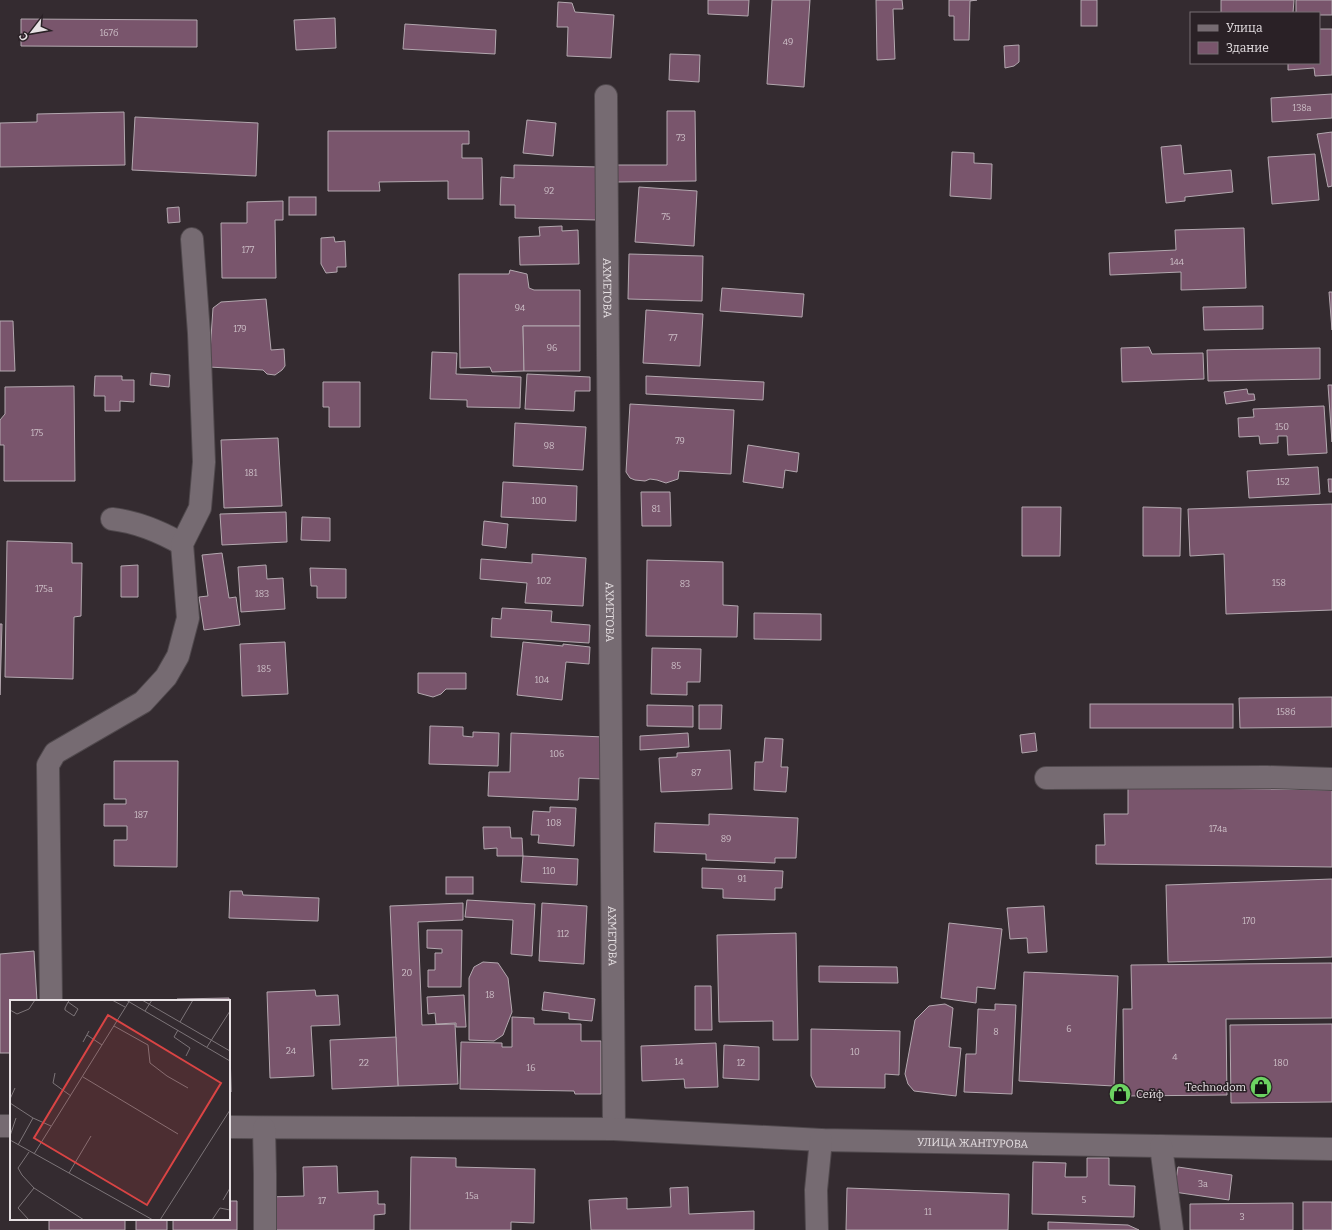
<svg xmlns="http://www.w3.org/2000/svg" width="1332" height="1230" font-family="Bitter,serif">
<rect width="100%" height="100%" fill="#342b30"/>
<g fill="#79556c" stroke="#b3a8af">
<path d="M708,0H749L748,16L708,14Z"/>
<path d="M772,0H810L804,87L767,84Z"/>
<path d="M876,0H902L903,9H893L895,59L877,60Z"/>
<path d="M949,0H977L970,1L969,40H954V16H949Z"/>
<rect x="1081" y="0" width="16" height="26"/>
<path d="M1221,0H1294L1293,13H1221Z"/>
<path d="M1296,0H1332V15H1319V13H1296Z"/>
<path d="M558,2L572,3L575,12L614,15L611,58L567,56L568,27H557Z"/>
<path d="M335,18L336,48L296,50L294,20Z"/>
<path d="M21,19L197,20V47L21,46Z"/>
<path d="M405,24L496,30L495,54L403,49Z"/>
<path d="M1319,29H1332V75L1315,76L1314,68L1288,70V63H1319Z"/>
<path d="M1019,45V62L1014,66L1005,68L1004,46Z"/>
<path d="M670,54L700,55L699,82L669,80Z"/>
<path d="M1332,94V118L1272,122L1271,98Z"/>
<path d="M667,111H695L696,181L617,182L616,165H667Z"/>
<path d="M124,112L125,165L0,167V123L37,122V114Z"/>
<path d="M135,117L258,123L256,176L132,170Z"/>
<path d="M527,120L556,123L553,156L523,153Z"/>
<path d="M328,131H469V144H462V158H482L483,199H448V181L379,182L380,191H328Z"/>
<path d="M1332,132V186L1328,187L1317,134Z"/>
<path d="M1181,145L1184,174L1231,170L1233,192L1185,197V201L1166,203L1161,147Z"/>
<path d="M952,152L974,153V163L992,164L991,199L950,196Z"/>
<path d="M1315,154L1319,200L1272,204L1268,157Z"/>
<path d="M514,165L599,167L598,220L515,218V205H500L501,177L514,178Z"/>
<path d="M639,187L697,191L694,246L635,242Z"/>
<rect x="289" y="197" width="27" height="18"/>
<path d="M283,201V220H275L276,278H222L221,223H247V202Z"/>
<path d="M179,207L180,222L168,223L167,208Z"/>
<path d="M562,226V231L578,230L579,264L520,265L519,237L540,236L539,227Z"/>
<path d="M1244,228L1246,288L1181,290V272L1110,275L1109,253L1176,250L1175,230Z"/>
<path d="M334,237L335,242L345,241L346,267H337V272L326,273L321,264V238Z"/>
<path d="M629,254L703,256L702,301L628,299Z"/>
<path d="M510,270L527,274L529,288L534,290H580V326H523L524,371L492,372L490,367L460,368L459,274H509Z"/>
<path d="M722,288L804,294L802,317L720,311Z"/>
<path d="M1329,292H1332V330Z"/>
<path d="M266,299L271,350L284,349L285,366L282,370L275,375L267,374L263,370L209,367L213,308L221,302Z"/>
<path d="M1263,306V329L1204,330L1203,307Z"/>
<path d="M646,310L703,314L700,366L643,363Z"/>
<path d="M0,321H13L15,371H0Z"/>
<path d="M523,326H580V371H524Z"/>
<path d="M1149,347L1152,354L1203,353L1204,379L1122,382L1121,348Z"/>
<path d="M1320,348V379L1208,381L1207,350Z"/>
<path d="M432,352L457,353L456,374L521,377L520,408L467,407V400L430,399Z"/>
<path d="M151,373L170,375L169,387L150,385Z"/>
<path d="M527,374L590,377V391H575L574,411L525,409Z"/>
<path d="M95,376H122V380H134V402L120,401V411H105V396H94Z"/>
<path d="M646,376L764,382L763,400L646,394Z"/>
<path d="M323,382H360V427H329V407H323Z"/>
<path d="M1328,385H1332V442Z"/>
<path d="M74,386L75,481H4V445H0V420L5,414V387Z"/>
<path d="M1247,389L1248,394H1254L1255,400L1226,404L1224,392Z"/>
<path d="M630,404L734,410L731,474L679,471L678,479L666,483L657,480L650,479L645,481L635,480L630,478L626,472Z"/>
<path d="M1324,406L1327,453L1288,455L1287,436H1278V443L1260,444L1259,436L1239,437L1238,418L1254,417L1253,409Z"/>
<path d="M515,423L586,427L583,470L513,466Z"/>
<path d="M278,438L282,506L224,508L221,440Z"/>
<path d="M748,445L799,453L797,472L785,470L783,488L743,482Z"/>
<path d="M1318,467L1320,494L1249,498L1247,471Z"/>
<path d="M1328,479H1332V492H1329Z"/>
<path d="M503,482L577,486L576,521L501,517Z"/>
<path d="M641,492H670L671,526H642Z"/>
<path d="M1332,504V610L1226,614L1224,554L1190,556L1188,509Z"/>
<path d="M1022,507H1061L1060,556H1022Z"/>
<path d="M1143,507L1181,508L1180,556H1143Z"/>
<path d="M286,512L287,542L222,545L220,514Z"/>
<path d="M302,517L330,518V541L301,540Z"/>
<path d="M484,521L508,524L506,548L482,545Z"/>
<path d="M7,541L72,543V563H82L81,616L74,617L73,679L5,677Z"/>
<path d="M222,553L229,598L236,597L240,625L204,630L199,597L208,596L202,555Z"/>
<path d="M532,554L586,558L583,606L525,603L527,583L480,579L481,559L532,563Z"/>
<path d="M647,560L723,562V605L738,606L737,637L646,636Z"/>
<path d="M138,565V597H121V566Z"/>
<path d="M266,565L267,579L283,578L285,609L241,612L238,567Z"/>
<path d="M310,568L346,569V598H317V586H311Z"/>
<path d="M502,608L552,611L551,622L590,625L589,643L491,637L492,618L501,619Z"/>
<path d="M754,613L821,614V640L754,639Z"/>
<path d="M0,624H2L0,695Z"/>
<path d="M285,642L288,694L242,696L240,644Z"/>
<path d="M523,642L563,646V644L590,647L589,664L566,662L562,700L517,695Z"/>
<path d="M652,648L701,649L700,682H687V695L651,694Z"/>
<path d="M418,673H466V689H446L441,694L433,697L418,693Z"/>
<path d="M1332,697V727L1240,728L1239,698Z"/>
<rect x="1090" y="704" width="143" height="24"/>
<path d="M647,705L693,706V727L647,726Z"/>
<path d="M699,705H722L721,729H699Z"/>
<path d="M430,726L463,727V736L473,737V732L499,733L498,766L429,764Z"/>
<path d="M511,733L604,737L602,779L579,778L578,800L488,796L489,772H510Z"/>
<path d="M688,733L689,747L640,750V736Z"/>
<path d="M1035,733L1037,751L1022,753L1020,735Z"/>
<path d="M765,738L783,739L781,767H788L786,792L754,790L755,762H763Z"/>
<path d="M730,750L732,789L661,792L659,758L677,757V753Z"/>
<path d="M114,761H178L177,867L114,866V840H127V826H104V804H126V799H114Z"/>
<path d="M1128,787L1332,790V867L1096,864V845H1105L1104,814H1128Z"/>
<path d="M550,807L576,808L574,846L538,843L539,835H531L533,811L550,812Z"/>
<path d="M709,814L798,818L796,858H775V863L706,860V854L654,852L655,823L709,825Z"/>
<path d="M483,827H510L511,838H522L523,856H497V848L484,849Z"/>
<path d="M523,856L578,859L577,885L521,882Z"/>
<path d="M702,868L783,871L782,888H775V900L723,898V889L702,888Z"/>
<rect x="446" y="877" width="27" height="17"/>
<path d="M1332,879V957L1168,962L1166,885Z"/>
<path d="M230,891H242L243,895L319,898L318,921L229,918Z"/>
<path d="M467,900L535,904L532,956L511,954L513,920L465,917Z"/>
<path d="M463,903V920L418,922L422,1025L455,1024L458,1084L398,1086L390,906Z"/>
<path d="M542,903L587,906L584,964L539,961Z"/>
<path d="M1044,906L1047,952L1028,953L1027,938L1010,939L1007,908Z"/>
<path d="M949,923L1002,929L995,989L977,987L976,1003L941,998Z"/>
<path d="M427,930H462L461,987H428V970H435V953H442V949L427,948Z"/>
<path d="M796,933L798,1040H773V1021L719,1022L717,935Z"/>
<path d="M34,951L37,1001H11V1053H0V954Z"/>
<path d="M483,962L498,963L508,978L512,1012L503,1035L494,1041L469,1040V978L474,967Z"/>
<path d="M1332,963V1018L1226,1019L1227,1095L1124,1096L1123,1009H1132L1131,965Z"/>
<path d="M819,966L897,967L898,983L819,982Z"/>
<path d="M1024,972L1118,976L1114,1086L1019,1081Z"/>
<path d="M695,986H711L712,1030H695Z"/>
<path d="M315,990L316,996L338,995L340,1025L311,1026L314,1076L270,1078L267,992Z"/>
<path d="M544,992L595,999L592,1021L569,1019V1013L542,1010Z"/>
<path d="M464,995L466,1027H456V1023L436,1024L435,1013L428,1014L427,997Z"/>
<path d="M229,998L231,1092H229V1001H177V999Z"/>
<path d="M945,1004L953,1008L949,1047L961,1048L956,1096L914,1091L908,1084L905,1074L915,1020L929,1006Z"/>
<path d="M995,1004L1016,1005L1012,1094L964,1092L966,1054H976L978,1009L995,1010Z"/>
<path d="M512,1017L534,1018V1024H581V1041H601V1094H575L574,1091L460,1089L461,1042L502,1043V1047H512Z"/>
<path d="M1332,1024V1102L1231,1103L1230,1025Z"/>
<path d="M811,1029L900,1031L899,1075L885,1074V1088L816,1087L811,1076Z"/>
<path d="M396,1037L398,1086L332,1089L330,1040Z"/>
<path d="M716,1043L718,1087L685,1088L684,1079L642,1081L641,1046Z"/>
<path d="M724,1045L759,1047V1080L723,1078Z"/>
<path d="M411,1157L456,1158V1167L535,1169L534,1223L511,1222V1230H410Z"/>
<path d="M1087,1158H1109V1185L1135,1186L1134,1217L1032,1214L1033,1162L1066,1163L1065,1177H1087Z"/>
<path d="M337,1166L338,1193L378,1191V1204H385V1214L374,1215V1230H268L267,1197L304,1196L303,1167Z"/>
<path d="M1178,1167L1232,1175L1229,1200L1174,1192Z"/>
<path d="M688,1187L689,1214L754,1211V1230H591L589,1200L627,1198V1209L671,1207L670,1188Z"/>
<path d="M847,1188L1009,1194L1008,1230H846Z"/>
<path d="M229,1201H237V1230H173V1219H229Z"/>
<rect x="1303" y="1202" width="29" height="28"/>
<path d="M1293,1203V1230H1190V1204Z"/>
<rect x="49" y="1219" width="76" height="11"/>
<rect x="136" y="1219" width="31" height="11"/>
<path d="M1048,1222L1128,1225L1139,1230H1048Z"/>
</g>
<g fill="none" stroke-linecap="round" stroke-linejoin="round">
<g stroke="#50494d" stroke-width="24">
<g id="minor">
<path id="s1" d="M606,96L614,1129"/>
<path d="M112,519C138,522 161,532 182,544"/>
<path d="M1046,778L1267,777L1332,779"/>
<path d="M51,1001L48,765L55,753L143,702L166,677L178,656L188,618L182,544L200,508L204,462L199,333L192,239"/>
<path d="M0,1126H11"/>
<path id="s2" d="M229,1127L614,1129L821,1140L1332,1149"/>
<path d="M264,1128L265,1174V1230"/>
<path d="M1161,1146L1172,1230"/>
<path d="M817,1230L816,1190L821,1140"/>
</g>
</g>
<use href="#minor" stroke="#766b72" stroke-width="22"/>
</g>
<defs>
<g id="shop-disc" transform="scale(1.15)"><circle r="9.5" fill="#6cd362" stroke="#2a2126"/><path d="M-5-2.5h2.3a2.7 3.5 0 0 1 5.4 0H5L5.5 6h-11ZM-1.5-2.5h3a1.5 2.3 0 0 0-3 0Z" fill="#111"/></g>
</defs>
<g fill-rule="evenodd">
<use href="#shop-disc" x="1261" y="1087"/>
<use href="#shop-disc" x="1120" y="1094"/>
</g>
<g text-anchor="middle" stroke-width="3" stroke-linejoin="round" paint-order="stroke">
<g font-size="9" fill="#ccbec6">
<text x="109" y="36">167б</text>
<text x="788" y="45">49</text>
<text x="1302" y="111">138а</text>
<text x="681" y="141">73</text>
<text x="549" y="194">92</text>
<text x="666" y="220">75</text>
<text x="248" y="253">177</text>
<text x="1177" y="265">144</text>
<text x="520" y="311">94</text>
<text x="240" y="332">179</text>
<text x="673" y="341">77</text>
<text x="552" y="351">96</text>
<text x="1282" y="430">150</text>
<text x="37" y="436">175</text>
<text x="680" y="444">79</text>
<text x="549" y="449">98</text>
<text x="251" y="476">181</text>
<text x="1283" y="485">152</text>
<text x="539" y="504">100</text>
<text x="656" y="512">81</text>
<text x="544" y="584">102</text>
<text x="1279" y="586">158</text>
<text x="685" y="587">83</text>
<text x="44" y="592">175а</text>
<text x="262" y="597">183</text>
<text x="676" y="669">85</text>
<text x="264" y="672">185</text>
<text x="542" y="683">104</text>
<text x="1286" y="715">158б</text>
<text x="557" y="757">106</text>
<text x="696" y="776">87</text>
<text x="141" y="818">187</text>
<text x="554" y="826">108</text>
<text x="1218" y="832">174а</text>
<text x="726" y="842">89</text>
<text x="549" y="874">110</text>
<text x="742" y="882">91</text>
<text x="1249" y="924">170</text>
<text x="563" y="937">112</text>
<text x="407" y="976">20</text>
<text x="490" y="998">18</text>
<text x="1069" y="1032">6</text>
<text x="996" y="1035">8</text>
<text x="291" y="1054">24</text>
<text x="855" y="1055">10</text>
<text x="1175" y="1060">4</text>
<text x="679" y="1065">14</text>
<text x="364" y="1066">22</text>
<text x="741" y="1066">12</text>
<text x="1281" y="1066">180</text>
<text x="531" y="1071">16</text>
<text x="1203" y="1187">3а</text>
<text x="472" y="1199">15а</text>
<text x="1084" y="1203">5</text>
<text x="322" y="1204">17</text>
<text x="928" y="1215">11</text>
<text x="1242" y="1220">3</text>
</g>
<g font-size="11" fill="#e7e1e4" stroke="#2a2126">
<text dy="4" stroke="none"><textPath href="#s1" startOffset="192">АХМЕТОВА</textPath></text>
<text dy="4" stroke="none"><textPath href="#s1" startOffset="516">АХМЕТОВА</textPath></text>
<text dy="4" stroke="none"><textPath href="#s1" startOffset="840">АХМЕТОВА</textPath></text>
<text dy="4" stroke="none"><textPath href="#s2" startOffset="744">УЛИЦА ЖАНТУРОВА</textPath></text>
</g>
<g font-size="11" fill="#e7e1e4" stroke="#2a2126" text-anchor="end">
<text x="1246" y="1091">Technodom</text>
<text x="1136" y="1098" text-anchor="start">Сейф</text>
</g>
</g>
<g transform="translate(10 1000)">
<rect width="220" height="220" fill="#342b30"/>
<path fill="none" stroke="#7c7478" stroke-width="1" d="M102,0L115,7M116,0L220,61M132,0L220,51M58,2L68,9L64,16L55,10V8L58,2L60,0M0,10L7,14L19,9L25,0M135,11L142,0M170,22L183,0M104,26L138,45L140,63L157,76L178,88M168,30L164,37L180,48L176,56M77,35L92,45M73,42L79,31M197,47L220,11M45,73L43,83L61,96M73,77L168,134M0,99L5,88M0,103L23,118M0,136L6,118M0,140L143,220M8,145L23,118L41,126M19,152L8,168L12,175L24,188L74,220M24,154L120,0M59,173L81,136M213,200L220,188M19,220L8,208L24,188M150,220L220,110M202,220L210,208L220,210"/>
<path fill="#d94444" fill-opacity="0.15" stroke="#d94444" stroke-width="2" d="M98,15L211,83L137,205L24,138Z"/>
<rect width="220" height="220" fill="none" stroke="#e7e1e4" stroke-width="2"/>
</g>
<rect x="1190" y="12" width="130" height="52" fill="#2a2126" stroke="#766e72"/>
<rect x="1198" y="25" width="20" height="6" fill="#766b72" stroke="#766e72"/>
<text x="1226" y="32" font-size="12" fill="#e7e1e4">Улица</text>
<rect x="1198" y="42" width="20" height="12" fill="#79556c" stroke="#766e72"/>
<text x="1226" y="52" font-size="12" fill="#e7e1e4">Здание</text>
<g transform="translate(32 32) rotate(239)" stroke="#2a2126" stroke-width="3" paint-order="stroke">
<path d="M0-3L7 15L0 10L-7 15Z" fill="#e7e1e4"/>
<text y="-6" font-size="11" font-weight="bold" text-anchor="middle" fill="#e7e1e4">С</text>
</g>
</svg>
